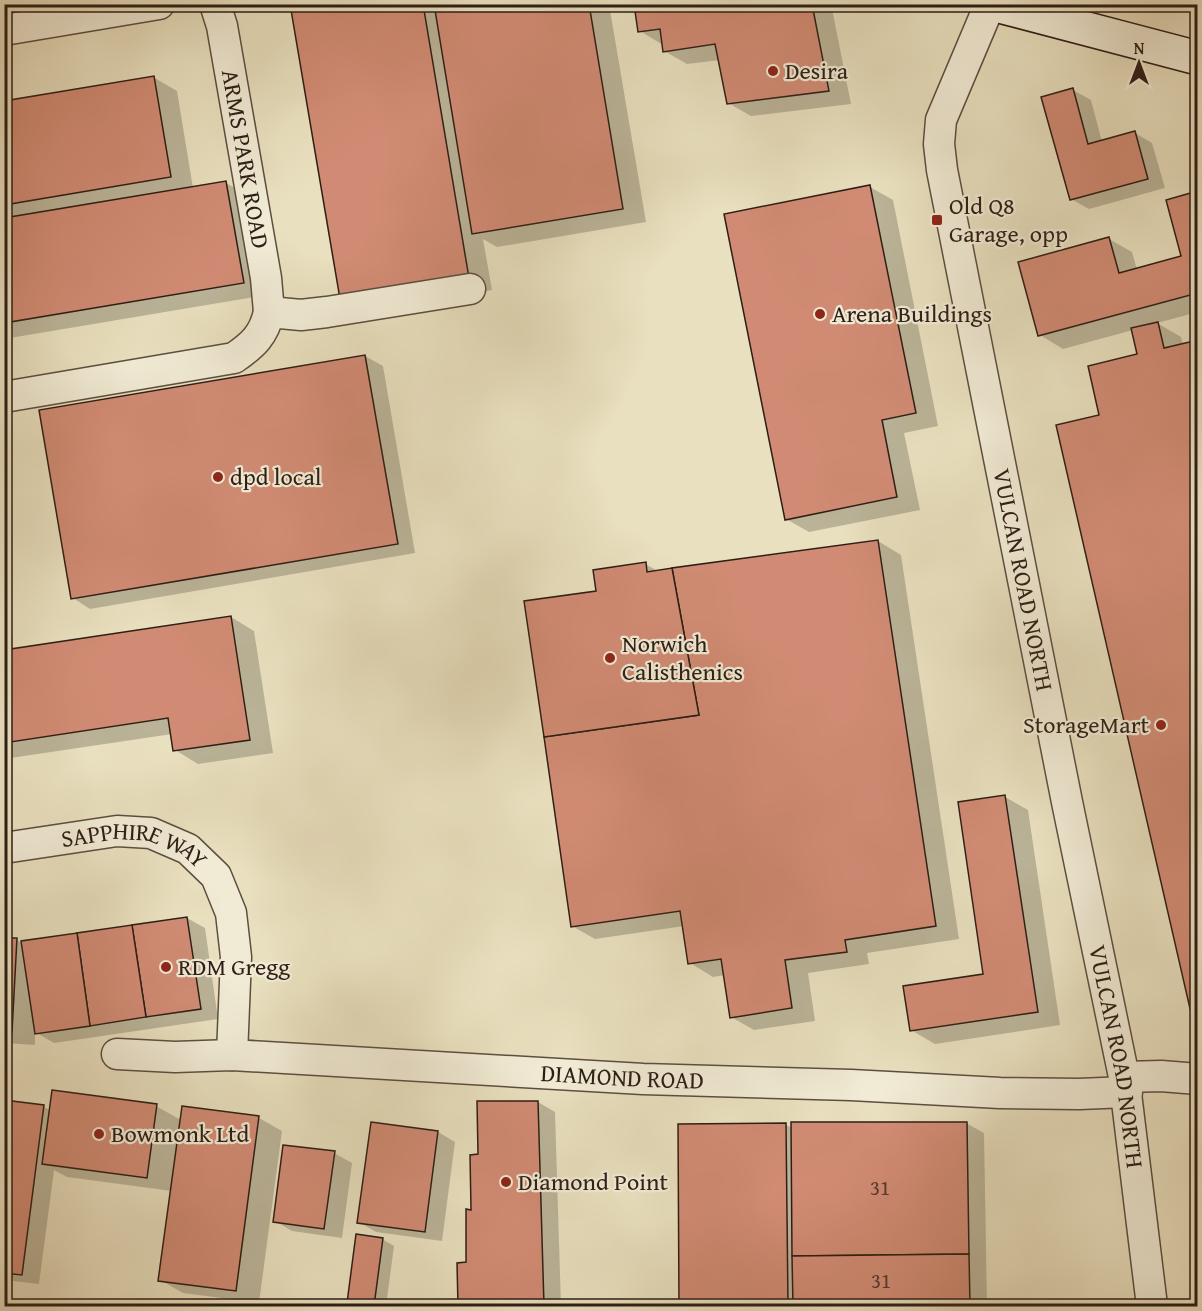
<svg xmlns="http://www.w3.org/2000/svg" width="1202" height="1311" font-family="'Gentium Book Plus',serif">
<rect width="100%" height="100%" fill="#e9e0bf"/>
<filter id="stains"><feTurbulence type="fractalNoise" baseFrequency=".00333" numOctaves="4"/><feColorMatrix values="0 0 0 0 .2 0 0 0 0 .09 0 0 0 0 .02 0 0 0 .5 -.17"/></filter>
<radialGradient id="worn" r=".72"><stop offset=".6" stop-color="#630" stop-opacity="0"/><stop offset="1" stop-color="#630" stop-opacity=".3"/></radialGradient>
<g fill="#0003">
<path d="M292,4H609L646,222L497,247L483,239L492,290L364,312Z"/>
<path d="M635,4H827L832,9L851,104L751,116L728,103L720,60L687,64L664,51L663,45L640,31Z"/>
<path d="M153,77L177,91L193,188L226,183L249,196L266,295L4,339V102Z"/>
<path d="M1073,90L1091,100L1102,142L1135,133L1152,143L1165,188L1089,209L1071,199Z"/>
<path d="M870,187L893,200L938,426L904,433L920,510L809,532L786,519Z"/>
<path d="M1194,194L1198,195V312L1157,323L1181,337L1183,345L1198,342V1026L1196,1025L1101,416L1139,355L1133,330L1063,349L1040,335L1109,239L1132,252L1137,270L1183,257Z"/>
<path d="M365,356L383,366L415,553L90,609L73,598Z"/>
<path d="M878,541L901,555L959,939L867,953L869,964L808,973L815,1021L754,1030L731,1017L725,975L713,977L690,963L684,926L595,939L572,926L597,592L645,564L660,572Z"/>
<path d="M4,587L13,640L4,641Z"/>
<path d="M231,617L254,631L273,753L198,764L175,750L172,734L4,759V651Z"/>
<path d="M1005,797L1028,810L1060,1025L935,1044L911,1030L985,975Z"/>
<path d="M187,918L205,928L218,1019L54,1043L35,1032V1045L4,1043V939L17,940L21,943Z"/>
<path d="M4,1102L44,1107L51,1111L156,1106L181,1120L259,1118L282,1131L259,1303L183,1293L160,1280L172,1191L67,1177L54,1170L39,1284L4,1280Z"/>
<path d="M538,1102L555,1112L561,1306H459L458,1264L467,1263L480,1155Z"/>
<path d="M372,1123L438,1132L455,1142L442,1241L376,1232L359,1222Z"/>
<path d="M966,1123L984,1133L987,1306H680V1125H786L792,1128Z"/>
<path d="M334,1153L352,1163L342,1238L292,1231L275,1221Z"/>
<path d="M382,1239L394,1246L386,1306H355L348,1302Z"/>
</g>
<g fill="#d18b74" stroke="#2d1e16" stroke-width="1.5">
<path d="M290,4H423L469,278L340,299Z"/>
<path d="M434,4H589L623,209L472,234Z"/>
<path d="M634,4H812L829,91L727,104L715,44L663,52L660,29L638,32Z"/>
<path d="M154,76L171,177L4,205V101Z"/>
<path d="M1073,88L1088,144L1135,131L1148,179L1070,200L1041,97Z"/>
<path d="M226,181L244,283L4,323V218Z"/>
<path d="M870,185L916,413L882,420L897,497L785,520L724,214Z"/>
<path d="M1194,192L1198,203V293L1038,336L1018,262L1109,237L1119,273L1181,256L1166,200Z"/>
<path d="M1158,322L1164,348L1198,340V1025L1194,1026L1056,425L1099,415L1088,366L1137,354L1131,328Z"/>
<path d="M365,355L398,544L71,599L39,410Z"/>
<path d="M878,540L936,926L845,940L847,952L785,960L792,1008L730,1018L721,959L688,964L680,911L571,927L544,737L699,715L672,568Z"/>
<path d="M646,562L647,572L672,568L699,715L544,737L524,601L596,591L593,570Z"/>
<path d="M231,616L250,740L173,751L168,718L4,743V650Z"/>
<path d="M1005,795L1038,1012L910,1031L903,986L983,974L958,802Z"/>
<path d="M187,917L201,1009L146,1017L132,925Z"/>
<path d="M132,925L146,1017L90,1026L77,933Z"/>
<path d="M77,933L90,1026L35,1034L21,941Z"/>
<path d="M4,938H17L12,1032H4Z"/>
<path d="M52,1090L157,1104L147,1178L42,1164Z"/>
<path d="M4,1100L44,1105L22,1275L4,1273Z"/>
<path d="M477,1101H538L544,1306H458L457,1263L466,1262V1209L471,1210L470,1155L478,1154Z"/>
<path d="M182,1106L259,1116L236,1291L158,1281Z"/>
<path d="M371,1122L438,1131L425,1232L357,1223Z"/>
<path d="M791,1122H967L969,1254L792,1256Z"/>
<path d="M786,1123L788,1306H679L678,1124Z"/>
<path d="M283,1145L335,1151L324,1229L273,1222Z"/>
<path d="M356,1234L383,1238L374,1306L347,1303Z"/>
<path d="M969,1254L970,1306H793L792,1256Z"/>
</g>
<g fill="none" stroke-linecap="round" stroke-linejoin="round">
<g stroke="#5c4e40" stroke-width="33">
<g id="street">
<path id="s1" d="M215,4L222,26L266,278L269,312"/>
<path id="s2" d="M990,4L941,120L939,144L942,170L1067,802L1124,1077L1152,1306"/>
<path d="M4,30L159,4"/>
<path d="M4,397L234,358C253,345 264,335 269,312L301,315L327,312L470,289"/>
<path id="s3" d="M4,848L117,831L151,833L188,849L216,876L231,913L236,957L232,1055"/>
<path id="s4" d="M117,1054L175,1057L232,1055L643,1079L851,1085L1000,1093L1079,1094L1127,1092"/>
<path d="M1124,1077L1161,1076L1198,1079"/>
</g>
</g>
<g stroke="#2d1e16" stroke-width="36">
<path id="secondary" d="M992,4L1198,58"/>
</g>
<use href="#street" stroke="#f1ebd5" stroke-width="30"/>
<use href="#secondary" stroke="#f1ebd5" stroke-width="33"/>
</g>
<g fill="#8f2418" stroke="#f1ebd5" stroke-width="2">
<circle cx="773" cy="71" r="6"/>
<rect x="931" y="214" width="12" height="12" rx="3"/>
<circle cx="820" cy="314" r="6"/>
<circle cx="218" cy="477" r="6"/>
<circle cx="610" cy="658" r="6"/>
<circle cx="1161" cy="725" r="6"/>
<circle cx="166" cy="967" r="6"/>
<circle cx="99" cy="1134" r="6"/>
<circle cx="506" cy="1182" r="6"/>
</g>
<g text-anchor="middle" stroke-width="4.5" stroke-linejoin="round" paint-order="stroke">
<g font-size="21" fill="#56392e">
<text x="880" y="1195">31</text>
<text x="881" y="1288">31</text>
</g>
<g font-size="24" fill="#2d1e16" stroke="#f1ebd5" text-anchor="start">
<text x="785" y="79">Desira</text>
<text x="949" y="214">Old Q8<tspan x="949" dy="28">Garage, opp</tspan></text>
<text x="832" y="322">Arena Buildings</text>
<text x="230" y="485">dpd local</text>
<text x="622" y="652">Norwich<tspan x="622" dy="28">Calisthenics</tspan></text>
<text x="1149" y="733" text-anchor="end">StorageMart</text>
<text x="178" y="975">RDM Gregg</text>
<text x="111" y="1142">Bowmonk Ltd</text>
<text x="518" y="1190">Diamond Point</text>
</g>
<g font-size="24" fill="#2d1e16" stroke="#f1ebd5">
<text dy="8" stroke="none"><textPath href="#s1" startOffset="158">ARMS PARK ROAD</textPath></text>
<text dy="8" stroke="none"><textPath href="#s2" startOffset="594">VULCAN ROAD NORTH</textPath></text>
<text dy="8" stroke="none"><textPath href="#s3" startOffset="134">SAPPHIRE WAY</textPath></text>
<text dy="8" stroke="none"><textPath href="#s2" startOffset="1080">VULCAN ROAD NORTH</textPath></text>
<text dy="8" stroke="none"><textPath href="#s4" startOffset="506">DIAMOND ROAD</textPath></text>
</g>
</g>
<rect width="1202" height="1311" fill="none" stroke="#e9e0bf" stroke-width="24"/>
<rect x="6" y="6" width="1190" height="1299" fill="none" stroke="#2d1e16" stroke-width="3"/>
<rect x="12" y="12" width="1178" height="1287" fill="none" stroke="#2d1e16" stroke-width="1.5"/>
<g transform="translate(1139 63)" stroke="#f1ebd5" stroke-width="4.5" paint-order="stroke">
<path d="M0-4.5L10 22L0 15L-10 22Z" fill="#2d1e16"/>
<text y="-9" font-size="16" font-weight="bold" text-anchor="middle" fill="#2d1e16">N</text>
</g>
<rect width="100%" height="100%" filter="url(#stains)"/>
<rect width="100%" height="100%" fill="url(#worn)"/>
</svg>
